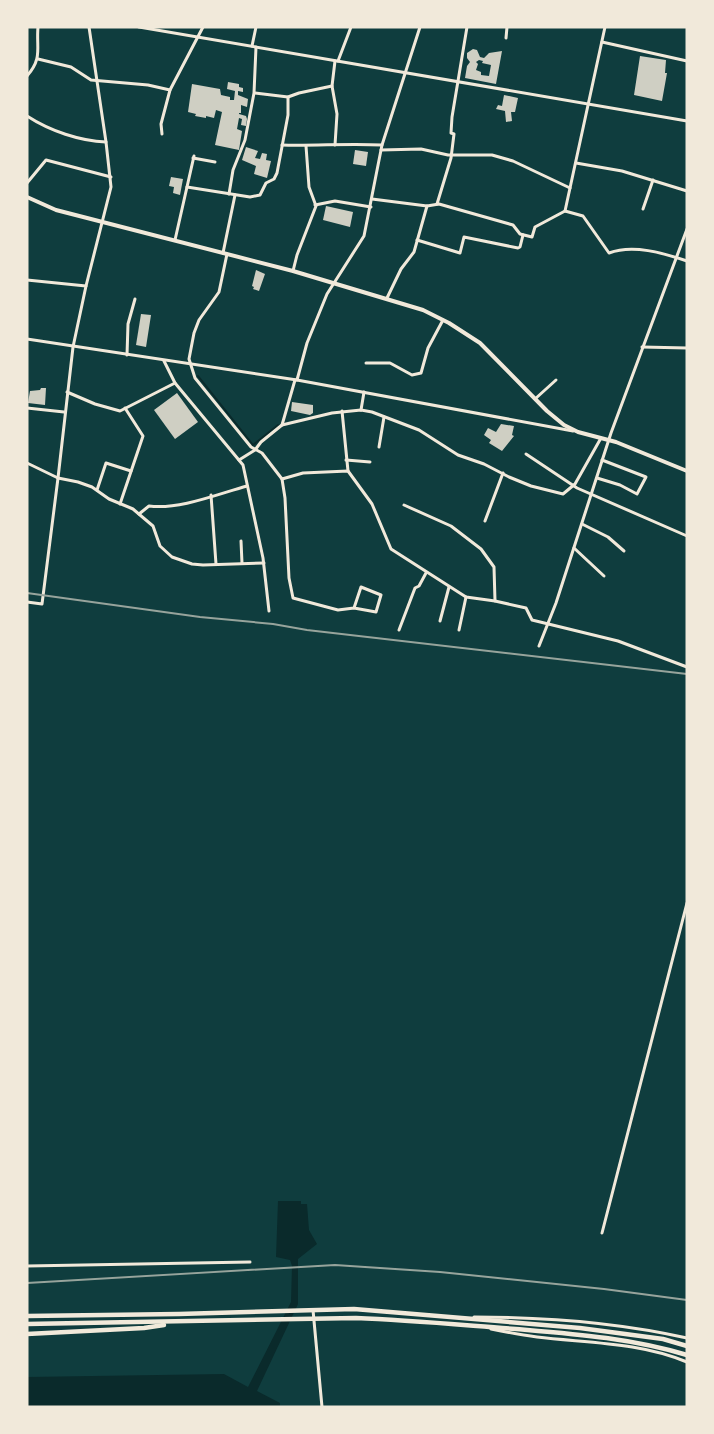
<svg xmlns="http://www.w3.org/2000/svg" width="714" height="1434" font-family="'DM Sans',sans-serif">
<rect width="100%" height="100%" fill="#0f3d3e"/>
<path fill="#0a2a2b" d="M278,1201H301V1204H307L309,1230L317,1244L298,1259V1304L257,1391L280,1403V1407H27V1377L224,1374L248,1387L291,1302L292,1266L290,1260L276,1257Z"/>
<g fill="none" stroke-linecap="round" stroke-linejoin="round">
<path stroke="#0a2a2b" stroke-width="2" d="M198,376L253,445L278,425"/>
</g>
<g fill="#cfcfc3" fill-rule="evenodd">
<path d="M473,49L477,50L480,57L484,58L489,53L502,51L496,84L465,78L467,66L470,62L467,58V53ZM479,60L483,61L482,63L491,65L489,76L481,75V72L476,70L478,64L476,62Z"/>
<path d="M640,56L666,60L665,73H667L662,101L634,95Z"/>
<path d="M228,82L239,84V87L243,88V92L238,91V95L248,99L247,107L241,105V113H239V114L246,116L247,119L246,126L241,125L242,119L239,118L237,129L242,131L239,150L215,145L222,112L216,110L214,118L206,116V118L195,116L196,114L188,112L192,84L220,89L221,95L230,97V100H234L235,91L227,89Z"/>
<path d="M504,95L518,98L515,112H511L512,121L506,122L505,111L496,109L498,105L502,106Z"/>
<path d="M246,147L258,151L255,158L260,159L262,153L267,154L266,160L271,161L267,178L254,174L256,166L242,160Z"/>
<path d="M355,150L368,152L366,166L353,164Z"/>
<path d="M171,177L183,179L180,195L173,193L174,187L169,186Z"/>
<path d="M326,206L353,212L350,227L323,220Z"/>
<path d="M256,270L265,274L259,291L253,289L254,287L252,286Z"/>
<path d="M141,314L151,315L146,347L136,345Z"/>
<path d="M41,388H46L45,405L28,403L30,391L40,390Z"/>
<path d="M177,393L198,422L175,439L154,410Z"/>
<path d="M292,402L313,405V413L310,415L291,411Z"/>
<path d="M501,424L514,426L512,435L514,436L502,451L489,443L491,440L484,435L488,428L496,432Z"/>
</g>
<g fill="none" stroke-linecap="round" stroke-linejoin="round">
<g stroke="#f1e9da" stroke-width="3">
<path d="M506,38L507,27"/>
<path d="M602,42L687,61"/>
<path d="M252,46L256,27"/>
<path d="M38,59L71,67L91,80L148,85L170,90"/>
<path d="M338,61L351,27"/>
<path d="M27,76C43,58 36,48 38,27"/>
<path d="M255,93L288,97L299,93L332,86"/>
<path d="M27,116C50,131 80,141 106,142"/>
<path d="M162,134L161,124L170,90L203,27"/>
<path d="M282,145C316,146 349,143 382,145"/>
<path d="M335,145L337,114L332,86L335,61"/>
<path d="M381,150L421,149L448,155H492L513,161L570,188"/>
<path d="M193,158L215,162"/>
<path d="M576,163L622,171L687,191"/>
<path d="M27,183L46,160L111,177"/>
<path d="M187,187L250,197L260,195L266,183L274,179L277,173L288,115V97"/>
<path d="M229,194L233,170L245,140L254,93L256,47"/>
<path d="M372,199L427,206L439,204L513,225L520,234L532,237L535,227L565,211L583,216L609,253C633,244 663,253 687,261"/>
<path d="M437,204L451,158L454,134L451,133L452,117L467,27"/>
<path d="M315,205L335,201L371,207"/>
<path d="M643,209L653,180"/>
<path d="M565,211L605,27"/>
<path d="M175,240L194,156"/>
<path d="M417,240L460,253L464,237L518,248L520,247L523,235"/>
<path d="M223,253L235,195"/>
<path d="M227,254L219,292L199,320L194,333L189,359L195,378L251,447L262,453L282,479L285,498L289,578L293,598L338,610L354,608L376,612L381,595L361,587L354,608"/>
<path d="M293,271L297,255L316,206L309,187L306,146"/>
<path d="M27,280L86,286"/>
<path d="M387,298L401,269L414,252L427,206"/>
<path d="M642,347L687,348"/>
<path d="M127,355L128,324L135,299"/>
<path d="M164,361L175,383L243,465L263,558L269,611"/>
<path d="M366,363H390L412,375L421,373L428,348L443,320"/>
<path d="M297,380L307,343L327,294L364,236L382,145L420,27"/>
<path d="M67,392L95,404L120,411L175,383"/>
<path d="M535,399L556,380"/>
<path d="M27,408L64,412"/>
<path d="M361,410L364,392"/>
<path d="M342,411L348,471"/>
<path d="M282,425L295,380"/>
<path d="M379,447L384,417"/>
<path d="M526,454L577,488L687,536"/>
<path d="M239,460L255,450L261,442L282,425L332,413L361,410L372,412L419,430L458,455L484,464L509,477L531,486L563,494L575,484L601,438"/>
<path d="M346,460L370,462"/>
<path d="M27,463L58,478L78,482L92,487L109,499L133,509L153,526L160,546L172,557L192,564L203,565L264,563"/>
<path d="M597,478L620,485L637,494L646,477L602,460"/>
<path d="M282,479L303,473L348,471L372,504L391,549L466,597L495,601L526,608L532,620L618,641L687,667"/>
<path d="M97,490L106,463L131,471"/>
<path d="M211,495L216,564"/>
<path d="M120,504L143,436L125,408"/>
<path d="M404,505L451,526L481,549L494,567L495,601"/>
<path d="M139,514L149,506C179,510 218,494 247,486"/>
<path d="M485,521L503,473"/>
<path d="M582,524L608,537L624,551"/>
<path d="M241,541L242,563"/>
<path d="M574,548L604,576"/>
<path d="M27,602L42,604L58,478"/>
<path d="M440,621L449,587"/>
<path d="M399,630L415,588L419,586L426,573"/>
<path d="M459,630L466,597"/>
<path d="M539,646L556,603L611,433L687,229"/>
<path d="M27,1266L250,1262"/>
<path d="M474,1317C546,1317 616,1322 687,1338"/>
<path d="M491,1329C506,1332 522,1335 537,1337C587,1343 640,1342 687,1362"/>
</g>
<g stroke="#f1e9da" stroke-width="3">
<path d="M139,27L687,121"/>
<path d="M27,339L297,380L573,431"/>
<path d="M58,478L73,347L86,286L111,187L106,142L89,27"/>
<path d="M602,1233L687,903"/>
<path d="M313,1310L322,1407"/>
</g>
<path stroke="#f1e9da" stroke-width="4" d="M27,197L56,210L293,271L423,310L449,323L480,343L547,411L564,425L578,432L616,442L687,471"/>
<g stroke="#f1e9da" stroke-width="4.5">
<path d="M27,1316L179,1314L354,1309L580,1328L663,1339L687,1346"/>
<path d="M27,1324L356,1318C409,1320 462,1325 516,1329C575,1334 630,1338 687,1355"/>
<path d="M27,1334L144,1328L164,1325"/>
</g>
<g stroke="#97a49c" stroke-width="2">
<path d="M27,593L200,617L273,624L307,630L687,674"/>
<path d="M27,1283L335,1265L440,1272L604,1289L687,1300"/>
</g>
</g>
<rect width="714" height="1434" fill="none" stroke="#f1e9da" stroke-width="57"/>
</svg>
